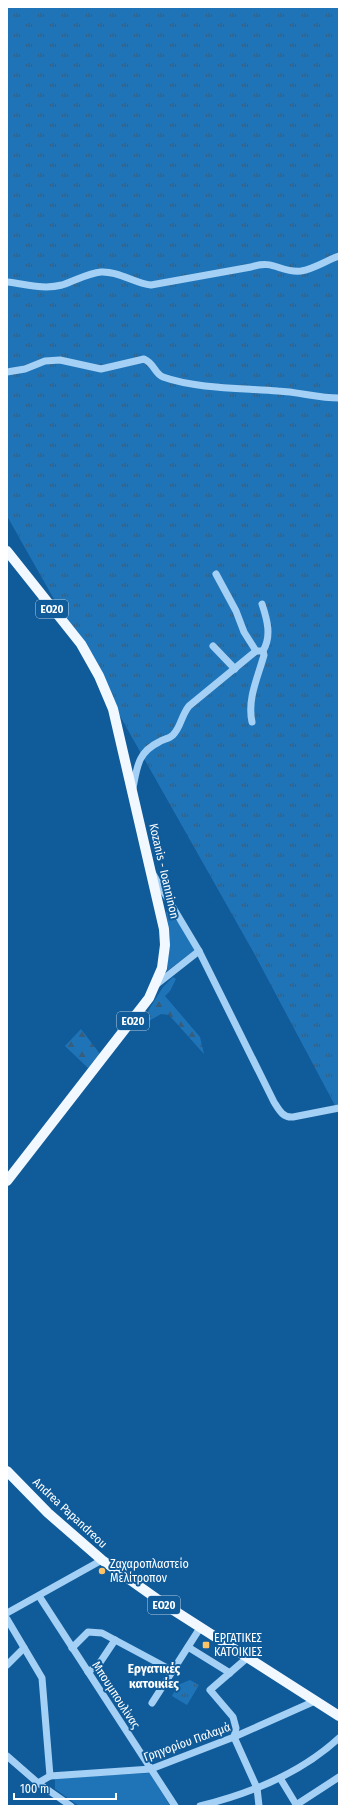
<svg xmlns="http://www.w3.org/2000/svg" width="346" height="1813" font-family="'Fira Sans Condensed',sans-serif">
<defs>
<pattern id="forest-firs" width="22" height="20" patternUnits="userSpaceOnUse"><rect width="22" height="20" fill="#1f74b8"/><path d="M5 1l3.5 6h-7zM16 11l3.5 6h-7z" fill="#385e7d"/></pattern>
<pattern id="park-tufts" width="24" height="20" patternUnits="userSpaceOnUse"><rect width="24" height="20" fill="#1f74b8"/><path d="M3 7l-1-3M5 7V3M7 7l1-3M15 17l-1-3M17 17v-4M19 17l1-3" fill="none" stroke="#385e7d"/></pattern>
</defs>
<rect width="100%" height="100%" fill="#105b9a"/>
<g fill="#1f74b8">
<path d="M166,911L183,927L195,950L167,971L170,938Z"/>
<path d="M150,1773L170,1806H79L55,1789V1778Z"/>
</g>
<g fill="url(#forest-firs)">
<path d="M173,977L176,979L170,991L165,996L200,1037L204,1054L169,1015L161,1014L147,1022L143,1019L163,987Z"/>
<path d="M81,1029L100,1054L88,1068L65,1046Z"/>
</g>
<g fill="url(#park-tufts)">
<path d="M7,7H339V1113L255,955L7,516Z"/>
<path d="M190,1680L199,1685L187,1705L172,1696L178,1685Z"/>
</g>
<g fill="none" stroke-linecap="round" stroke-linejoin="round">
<g stroke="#a3d0f4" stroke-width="7">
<path d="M7,282C26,284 43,290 62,285C75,281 88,273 101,272C119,271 134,283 151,285L251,267C274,259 280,273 301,271C314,269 327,260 339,256"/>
<path d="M7,372L25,369L45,361L60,360L101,369L144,359C154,363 155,374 163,377C197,389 243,388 278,391C299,392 318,398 339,398"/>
<path d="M216,574L236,611L244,632L256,651"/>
<path d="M213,646L235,669"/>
<path d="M252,722C247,699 258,677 264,655L263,651C272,636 267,619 262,604"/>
<path d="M133,788C137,767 138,752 159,742C163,739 169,739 173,735C181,727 181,716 189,706L256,651H263"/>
<path d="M153,874L199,951L274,1102C279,1110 283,1118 293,1117L339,1108"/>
<path d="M157,984L199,951"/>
<path d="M39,1596L175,1806"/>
<path d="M7,1613L102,1560"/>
<path d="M7,1619L42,1678L50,1776"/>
<path d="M188,1647L230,1673"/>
<path d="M72,1648L88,1632L102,1633L173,1671"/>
<path d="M247,1658L210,1690L233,1717L236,1728L234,1737L257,1788L259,1806"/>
<path d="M7,1665L24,1648"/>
<path d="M88,1672L99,1664L115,1640"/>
<path d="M152,1703L200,1628"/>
<path d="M7,1756L38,1783L71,1806"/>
<path d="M280,1778L297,1806"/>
<path d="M38,1783L50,1776L151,1769L234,1737L315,1701"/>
<path d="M296,1805L339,1777"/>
<path d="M200,1806C249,1794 301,1773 339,1738"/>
</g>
<g stroke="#f1f8ff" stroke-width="10">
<path d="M7,551L81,644L99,676L113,709L164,929L165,945L162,968L149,998L7,1181"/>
<path d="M7,1471L48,1513L102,1560L167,1606L339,1716"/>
</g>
</g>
<g fill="#ffc367" stroke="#105b9a" stroke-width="1.5">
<circle cx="102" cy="1571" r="4"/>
<rect x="202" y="1641" width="8" height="8" rx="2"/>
</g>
<g text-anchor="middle" stroke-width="4" stroke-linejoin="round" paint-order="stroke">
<g fill="#105b9a" stroke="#b7cee1" stroke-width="1">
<rect x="36" y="600" width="32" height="18" rx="3"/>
<rect x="117" y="1012" width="32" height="18" rx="3"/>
<rect x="148" y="1596" width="32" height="18" rx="3"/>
</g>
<g font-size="11" font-weight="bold" fill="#fff">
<text x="52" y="613">ΕΟ20</text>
<text x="133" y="1025">ΕΟ20</text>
<text x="164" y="1609">ΕΟ20</text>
</g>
<g font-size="12" fill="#fff" stroke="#105b9a">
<text transform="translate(164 871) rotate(77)" y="4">Kozanis - Ioanninon</text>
<text transform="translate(70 1513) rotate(43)" y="4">Andrea Papandreou</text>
<text transform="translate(116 1695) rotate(57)" y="4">Μπουμπουλίνας</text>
<text transform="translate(187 1742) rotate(-20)" y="4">Γρηγορίου Παλαμά</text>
</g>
<g font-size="12" fill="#fff" stroke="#105b9a" text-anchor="start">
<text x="110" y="1568">Ζαχαροπλαστείο<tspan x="110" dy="14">Μελίτροπον</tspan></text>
<text x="214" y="1642">ΕΡΓΑΤΙΚΕΣ<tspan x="214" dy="14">ΚΑΤΟΙΚΙΕΣ</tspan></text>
</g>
<g font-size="13" font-weight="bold" fill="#fff" stroke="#105b9a">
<text x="154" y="1673">Εργατικές<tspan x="154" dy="15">κατοικίες</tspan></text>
</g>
</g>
<rect width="346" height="1813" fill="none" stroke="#ffffff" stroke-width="16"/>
<path d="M14 1793v6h102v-6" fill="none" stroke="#ffffff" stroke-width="2"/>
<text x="20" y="1793" font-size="12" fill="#ffffff" stroke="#105b9a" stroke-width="3" paint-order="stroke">100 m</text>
</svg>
